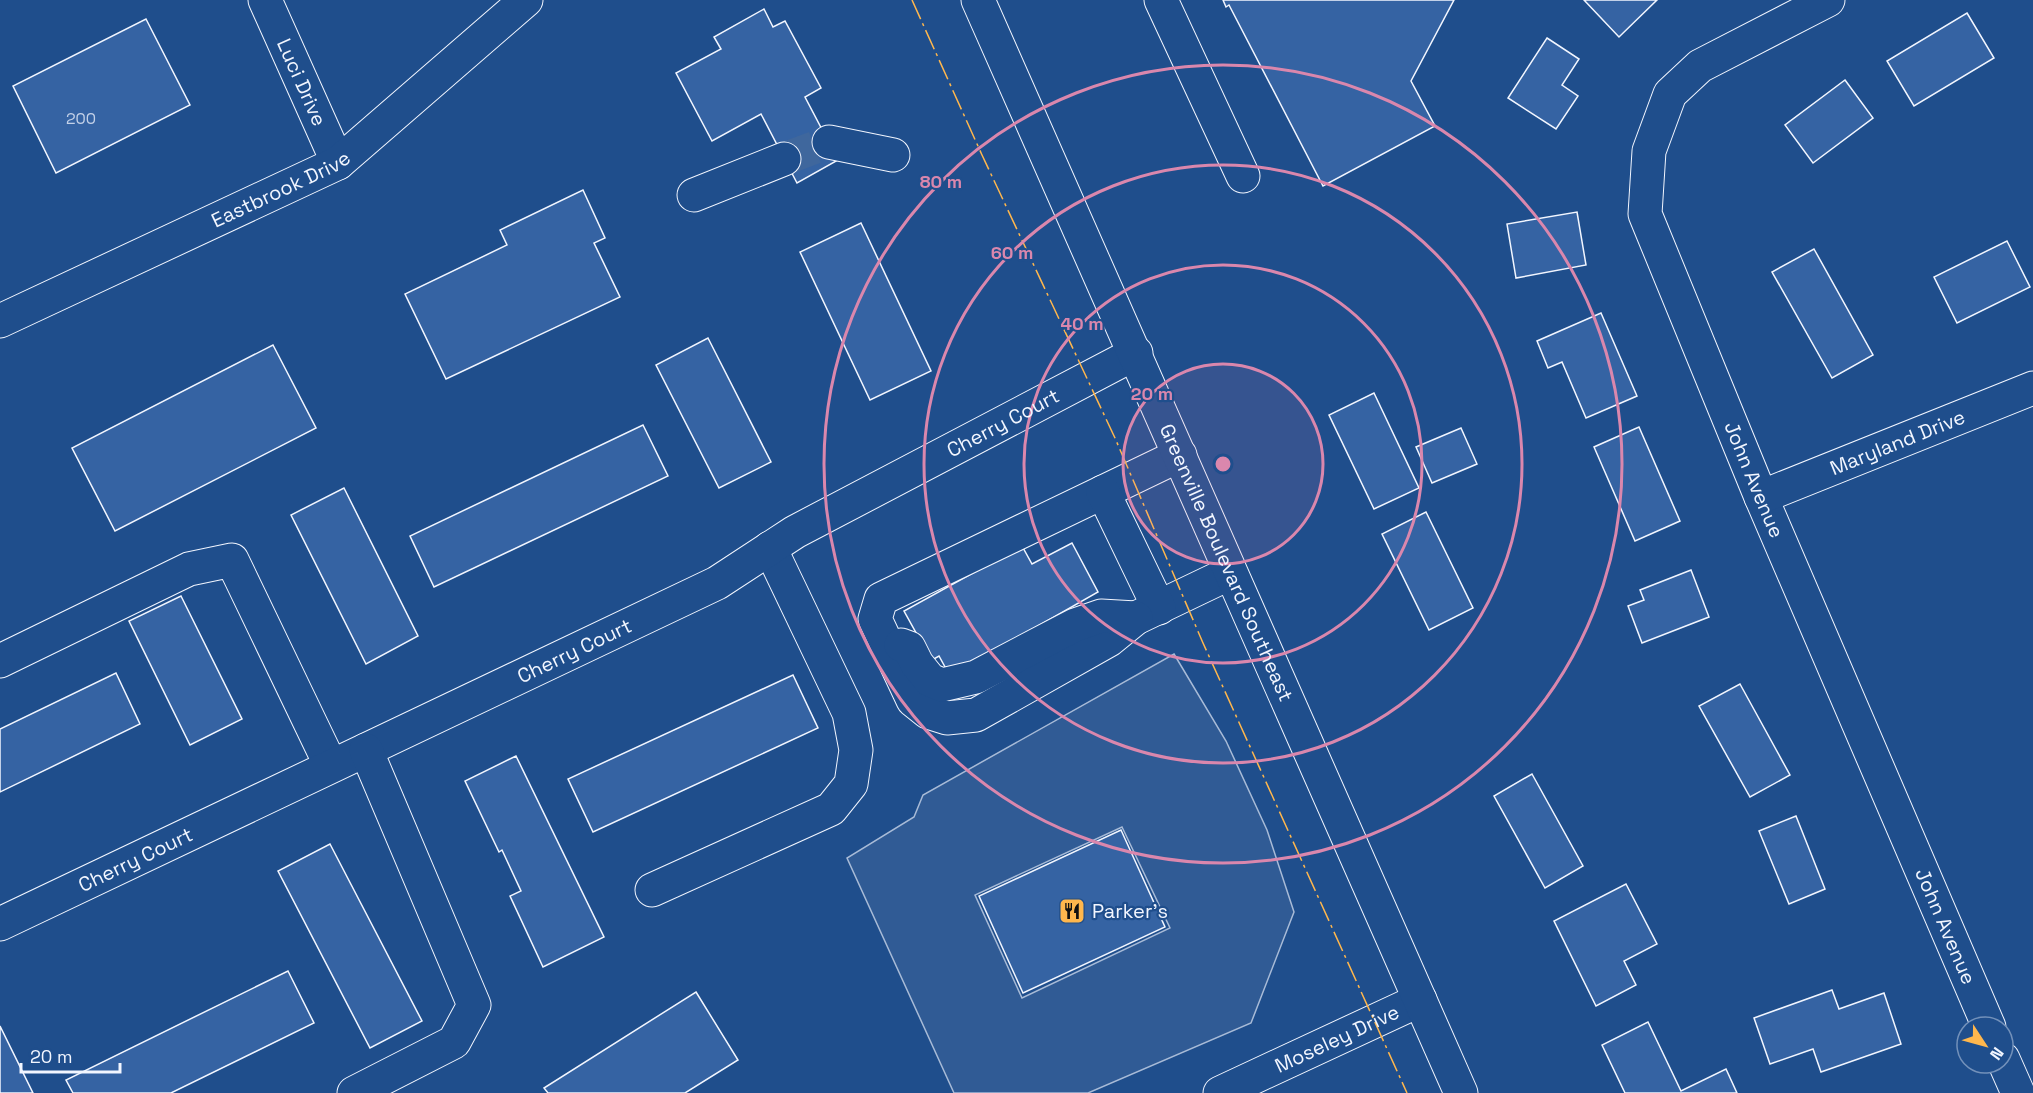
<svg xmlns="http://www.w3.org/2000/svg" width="2033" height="1093" font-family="'Space Grotesk',sans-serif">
<rect width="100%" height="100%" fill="#1f4e8c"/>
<path fill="#305b95" stroke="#a8bbd7" stroke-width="1.5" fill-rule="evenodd" d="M1174,654L1226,741L1267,830L1294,912L1251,1023L1088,1093H954L847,858L914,817L923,795ZM1122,827L1170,928L1022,998L975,895Z"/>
<g fill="#3563a3" stroke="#f2f6ff" stroke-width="1.5">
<path d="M1223,0H1454L1411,81L1435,126L1323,186L1229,5L1226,7Z"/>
<path d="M1584,0H1657L1619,37Z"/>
<path d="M764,9L773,27L785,21L821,88L805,97L838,160L797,183L761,114L712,141L676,73L721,49L714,37Z"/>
<path d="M1967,13L1994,58L1914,106L1887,61Z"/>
<path d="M146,19L190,105L56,173L13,86Z"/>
<path d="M1547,38L1579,59L1562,85L1578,96L1556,129L1508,98Z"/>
<path d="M1845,80L1873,118L1813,163L1785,125Z"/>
<path d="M583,190L605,238L594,243L620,297L446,379L405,294L507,245L500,230Z"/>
<path d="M1577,212L1586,265L1516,278L1507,224Z"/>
<path d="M861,223L931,371L870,400L800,252Z"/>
<path d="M2007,241L2030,287L1957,323L1934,277Z"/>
<path d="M1814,249L1873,355L1832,378L1772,272Z"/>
<path d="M1601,313L1637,396L1586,418L1562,362L1548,368L1537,341Z"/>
<path d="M708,338L771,462L719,488L656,365Z"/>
<path d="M273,345L316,428L115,531L72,448Z"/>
<path d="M1374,393L1419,488L1374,509L1329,415Z"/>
<path d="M643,425L668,476L434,587L410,536Z"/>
<path d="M1639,427L1680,521L1635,541L1594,447Z"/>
<path d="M1461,428L1477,464L1432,483L1416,447Z"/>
<path d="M344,488L418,636L366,664L291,515Z"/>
<path d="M1426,512L1473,608L1429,630L1382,534Z"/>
<path d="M1072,543L1098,592L950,676L939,656L925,664V649L904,611L1022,546L1032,564Z"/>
<path d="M1691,570L1709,617L1642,643L1628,606L1644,600L1640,590Z"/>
<path d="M181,596L242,719L190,745L129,621Z"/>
<path d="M116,673L140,724L0,792V729Z"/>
<path d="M793,675L818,728L593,832L568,779Z"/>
<path d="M1740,684L1790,775L1750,797L1699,706Z"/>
<path d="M516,756L604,937L543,967L510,896L521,891L502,850L499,852L465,781Z"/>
<path d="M1532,774L1583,866L1545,888L1494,796Z"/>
<path d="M1796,816L1825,889L1789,904L1759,831Z"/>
<path d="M1121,830L1165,927L1023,993L979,896Z"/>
<path d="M330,844L422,1021L370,1048L278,871Z"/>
<path d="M1626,884L1657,944L1624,961L1636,985L1596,1006L1554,921Z"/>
<path d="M288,971L314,1023L171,1093H73L66,1080Z"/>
<path d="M1832,990L1839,1009L1884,993L1901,1044L1821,1072L1813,1049L1770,1064L1754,1018Z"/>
<path d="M696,992L738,1060L685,1093H548L544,1088Z"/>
<path d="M1648,1022L1681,1091L1726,1069L1737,1093H1625L1602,1045Z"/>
<path d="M0,1026L33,1093H0Z"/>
</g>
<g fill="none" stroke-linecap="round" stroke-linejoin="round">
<path stroke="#3f679d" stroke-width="33" stroke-dasharray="33 16" stroke-linecap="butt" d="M784,159L829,142"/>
<g stroke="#f2f6ff" stroke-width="35">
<g id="minor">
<path id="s1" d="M265,0L338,163"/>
<path d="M1161,0L1243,176"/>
<path id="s2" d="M1828,0L1700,66L1670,94L1649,151L1645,214L1761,497L1989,1027"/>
<path d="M829,142L893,155"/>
<path d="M694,195L784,159"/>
<path id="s3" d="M0,321L338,163L526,0"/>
<path d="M1180,455L881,599L875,619L913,700L928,712L947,718L976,715L1109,640L1136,618L1230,573"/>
<path d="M1103,492L1159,608"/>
<path id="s4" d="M1761,497L2033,388"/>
<path d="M901,645L909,648L917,664L930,680L942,685L976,677L1075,625L1101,616L1136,618"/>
<path d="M0,661L189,569L232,560L331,766"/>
<path d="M652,890L831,809L851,784L856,750L849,713L770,548"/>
<path id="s5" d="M0,924L717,583L795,532L1136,353"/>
<path d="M2003,1059L2018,1093"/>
<path d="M354,1093L454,1042L474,1005L366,750"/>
<path id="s6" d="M1220,1093L1420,1000"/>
</g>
</g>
<g stroke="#f2f6ff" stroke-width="35">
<g id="highway">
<path id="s7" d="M978,0L1461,1093"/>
</g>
</g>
<use href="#minor" stroke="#1f4e8c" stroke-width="33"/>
<use href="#highway" stroke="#1f4e8c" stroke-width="33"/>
<path stroke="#ffb74d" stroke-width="1.5" stroke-dasharray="21 4.5 3 4.5" stroke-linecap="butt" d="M912,0L982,155L1115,438L1203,643L1407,1093"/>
</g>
<circle cx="1223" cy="464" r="100" fill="#da87ad" fill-opacity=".12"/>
<g fill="none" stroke="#da87ad" stroke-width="3">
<circle cx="1223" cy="464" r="100"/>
<circle cx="1223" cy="464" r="199"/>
<circle cx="1223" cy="464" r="299"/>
<circle cx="1223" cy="464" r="399"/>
</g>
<defs>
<g id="restaurant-square" transform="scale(1.35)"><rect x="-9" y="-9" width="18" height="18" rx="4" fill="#ffb74d" stroke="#1f4e8c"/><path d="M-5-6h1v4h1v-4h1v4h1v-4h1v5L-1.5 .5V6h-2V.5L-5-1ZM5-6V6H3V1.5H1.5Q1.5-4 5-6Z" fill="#111"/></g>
</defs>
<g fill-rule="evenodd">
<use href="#restaurant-square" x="1072" y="911"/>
</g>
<g text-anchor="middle" stroke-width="4.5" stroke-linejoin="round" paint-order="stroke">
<g font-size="16" fill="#c3d1e8">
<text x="81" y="124">200</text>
</g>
<g font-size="20" fill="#f2f6ff" stroke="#1f4e8c">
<text dy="7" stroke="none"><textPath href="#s1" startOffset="90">Luci Drive</textPath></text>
<text dy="7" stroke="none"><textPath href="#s3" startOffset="310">Eastbrook Drive</textPath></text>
<text dy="7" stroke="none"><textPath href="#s5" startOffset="1122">Cherry Court</textPath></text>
<text dy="7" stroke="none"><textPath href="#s4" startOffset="147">Maryland Drive</textPath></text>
<text dy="7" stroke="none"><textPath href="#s2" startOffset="596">John Avenue</textPath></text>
<text dy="7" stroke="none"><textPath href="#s7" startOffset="615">Greenville Boulevard Southeast</textPath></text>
<text dy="7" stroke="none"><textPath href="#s5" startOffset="636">Cherry Court</textPath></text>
<text dy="7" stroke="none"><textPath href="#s5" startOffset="150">Cherry Court</textPath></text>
<text dy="7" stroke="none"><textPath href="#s2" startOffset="1082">John Avenue</textPath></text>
<text dy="7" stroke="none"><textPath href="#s6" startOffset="129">Moseley Drive</textPath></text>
</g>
<g font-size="20" fill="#f2f6ff" stroke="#1f4e8c" text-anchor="start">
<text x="1092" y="918">Parker's</text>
</g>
</g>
<circle cx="1223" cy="464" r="9" fill="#da87ad" stroke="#1f4e8c" stroke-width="3"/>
<g font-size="18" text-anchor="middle" font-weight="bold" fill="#da87ad" stroke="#1f4e8c" stroke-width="4.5" stroke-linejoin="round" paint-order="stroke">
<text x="941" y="188">80 m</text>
<text x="1012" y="259">60 m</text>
<text x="1082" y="330">40 m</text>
<text x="1152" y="400">20 m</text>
</g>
<g transform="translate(1985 1045) rotate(126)"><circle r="28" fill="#1f4e8c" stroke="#7391ba" stroke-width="1.5"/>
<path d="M0-4.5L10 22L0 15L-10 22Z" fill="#ffb74d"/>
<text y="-9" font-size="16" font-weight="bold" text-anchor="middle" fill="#f2f6ff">N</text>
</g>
<path d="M21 1063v9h99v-9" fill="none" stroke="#f2f6ff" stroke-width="3"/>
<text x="30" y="1063" font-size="18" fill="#f2f6ff" stroke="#1f4e8c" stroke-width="4.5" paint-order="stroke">20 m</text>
</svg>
